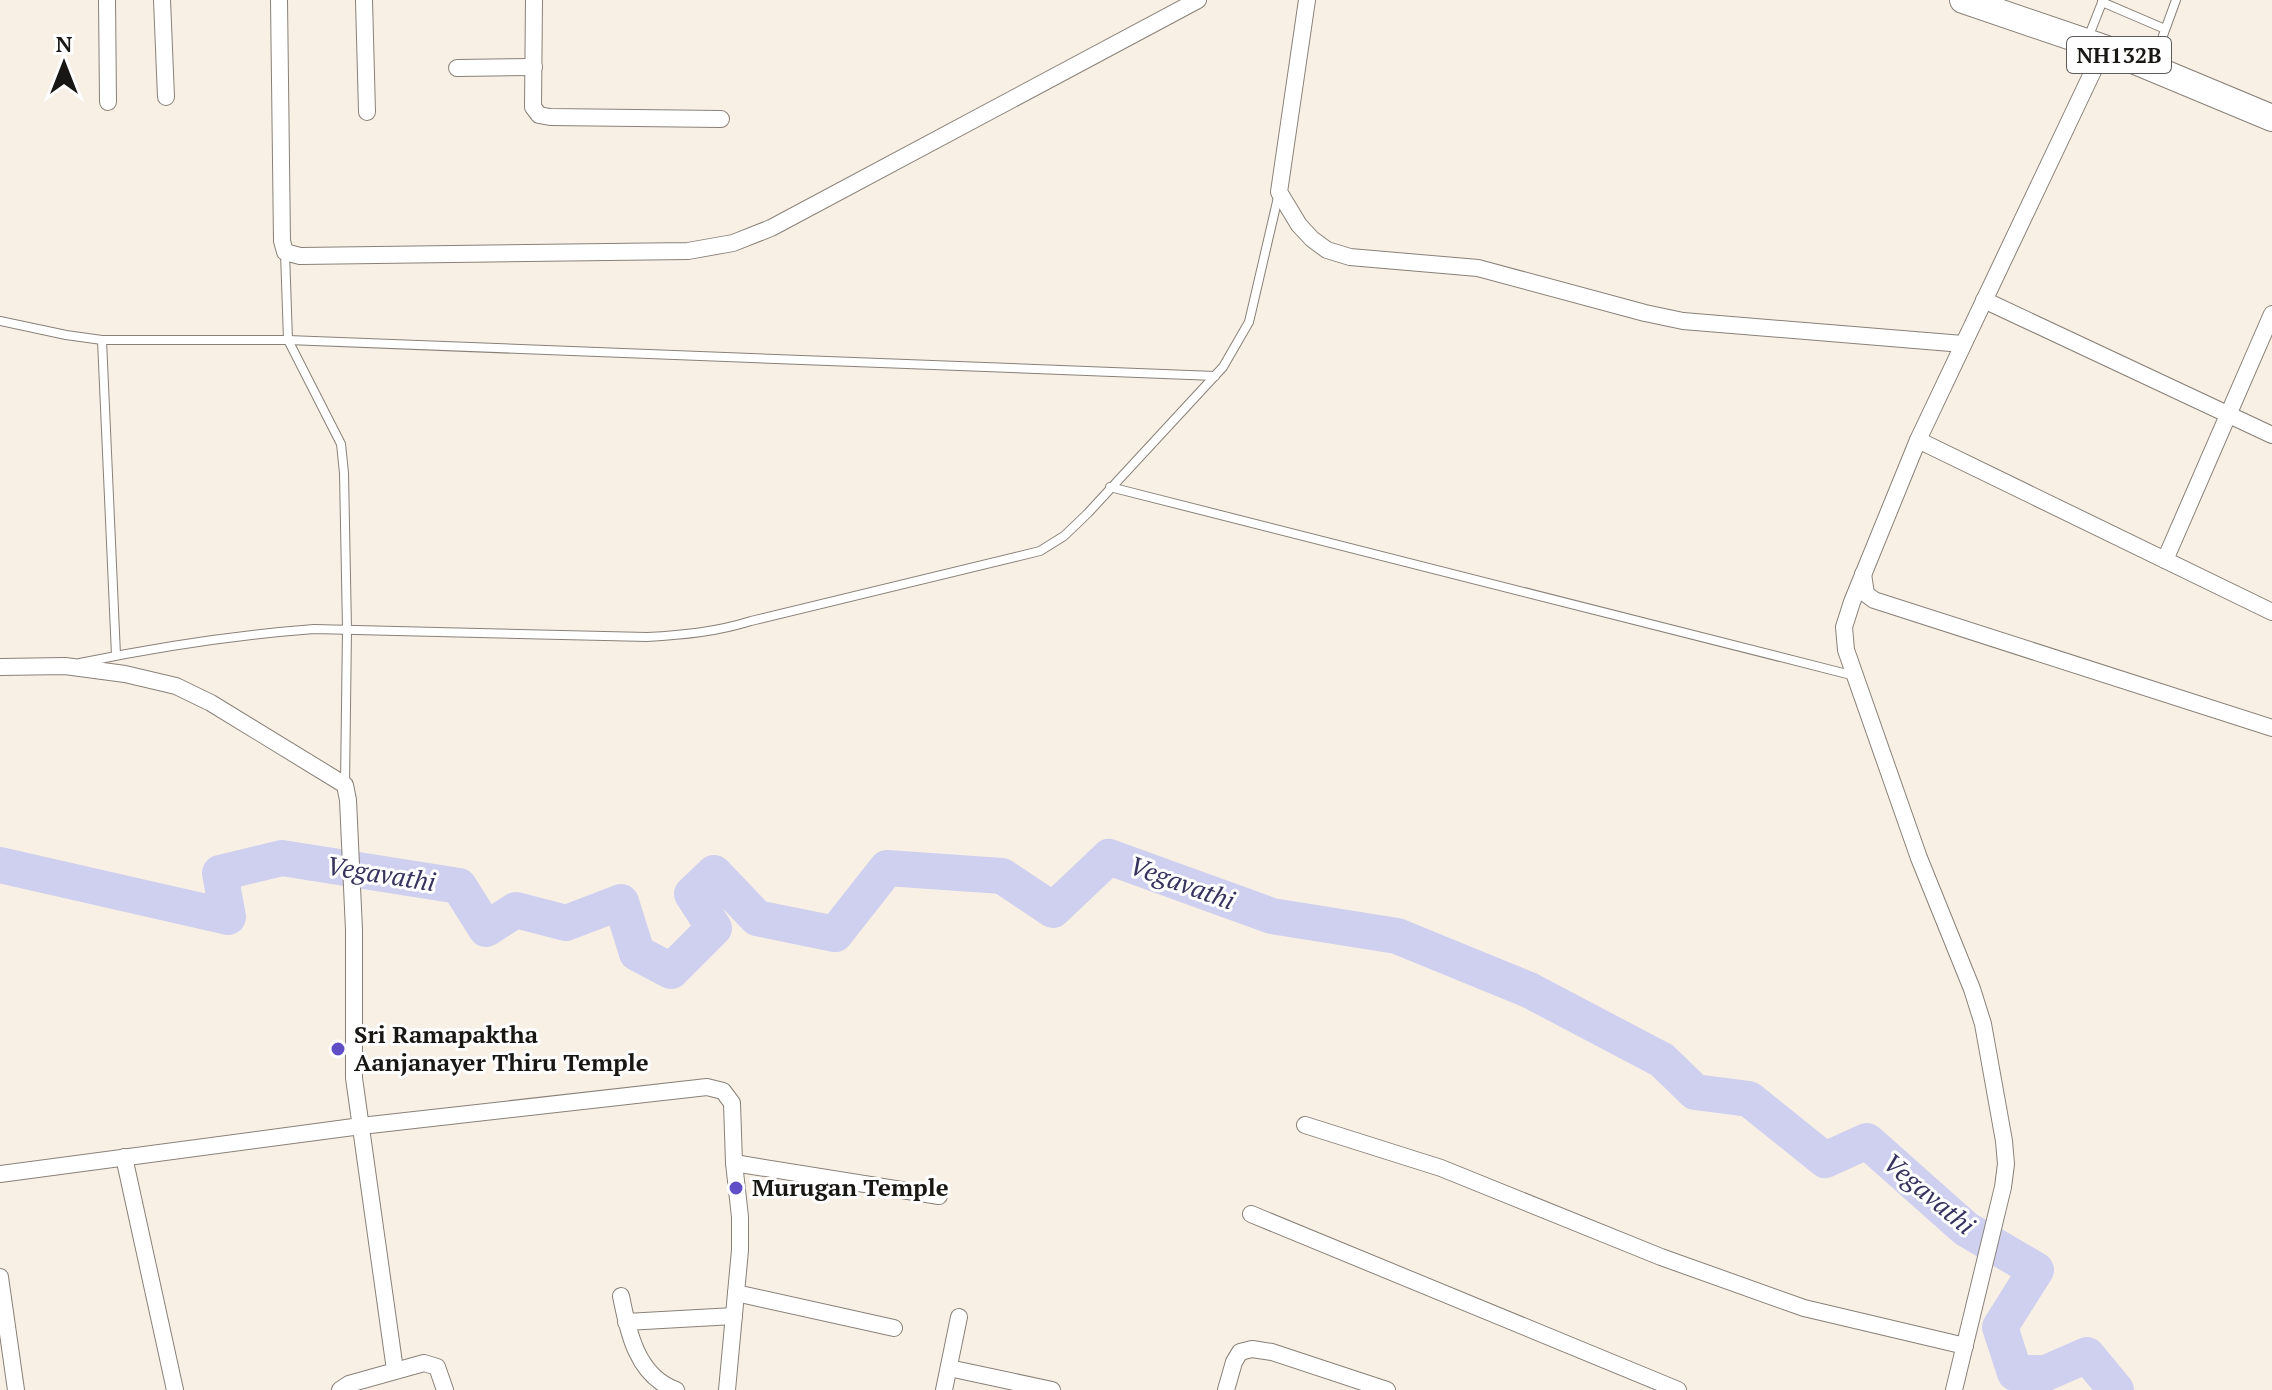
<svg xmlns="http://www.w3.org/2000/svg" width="2272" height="1390" font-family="'PT Serif',serif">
<rect width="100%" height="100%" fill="#f8f0e5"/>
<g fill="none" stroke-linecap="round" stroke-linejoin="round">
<path stroke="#cfcff0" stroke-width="36" d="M0,865L228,917L220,873L282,858L459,886L486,929L516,910L566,923L621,902L637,953L671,971L714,928L692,894L714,873L757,918L835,934L887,868L1002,876L1053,910L1109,857L1272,916L1397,936L1529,990L1662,1060L1695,1092L1749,1099L1825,1160L1867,1141L1966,1229L2036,1270L2000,1327L2015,1373H2046L2087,1355L2116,1390"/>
<g stroke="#898178" stroke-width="10">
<g id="service">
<path d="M2102,2L2165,29"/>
<path d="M2088,38L2103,0"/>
<path d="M2153,63L2176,0"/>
<path d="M285,252L288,340L341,444L344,473L347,629L345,785"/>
<path d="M0,321L66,335L102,340H288L1215,376"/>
<path d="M102,340L116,655"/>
<path d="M1110,487L1855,676"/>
<path d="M80,663C157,647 236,635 314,629L647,637C683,635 716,632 751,621L1040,551L1064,536L1088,513L1223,367L1249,322L1279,193"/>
</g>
</g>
<g stroke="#898178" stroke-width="18">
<g id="minor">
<path d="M107,0L108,102"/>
<path d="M162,0L166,97"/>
<path d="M279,0L282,241L285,252L300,256L688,251L733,243L771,228L1198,0"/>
<path d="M364,0L367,112"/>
<path d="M534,0L533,107L539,115L550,117L721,119"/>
<path d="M1307,0L1279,192L1299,225L1312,239L1327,250L1350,257L1478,268L1645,313L1683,321L1963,344"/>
<path d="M457,68L534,67"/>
<path d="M1984,300L2272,435"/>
<path d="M1918,440L2272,612"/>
<path d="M2165,560L2272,314"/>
<path d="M1863,574L1866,594L1874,600L2272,728"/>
<path d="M0,667L65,666L125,674L176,686L211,703L345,785L348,800L354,930V1078L395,1370"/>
<path d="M1305,1125L1441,1168L1661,1257L1804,1308L1965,1346"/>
<path d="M124,1157L175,1390"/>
<path d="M734,1163L939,1196"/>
<path d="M0,1174L361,1126L707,1087L723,1091L732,1103L734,1163L740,1217V1250L727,1390"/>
<path d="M1251,1214L1678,1390"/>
<path d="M0,1277L16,1390"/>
<path d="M736,1293L894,1328"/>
<path d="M621,1296C628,1332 637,1376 676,1390"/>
<path d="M626,1322L734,1316"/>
<path d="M949,1368L1052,1390"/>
<path d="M340,1390L349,1384L424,1363L437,1367L445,1390"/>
<path d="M944,1390L959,1317"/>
<path d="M1226,1390L1234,1362L1240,1352L1252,1349L1272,1352L1387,1390"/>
<path d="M1954,1390L2003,1187L2006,1164L2004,1141L1983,1024L1972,989L1919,858L1846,650L1844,627L1852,602L1918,440L2104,48"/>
</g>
</g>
<g stroke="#898178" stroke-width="28">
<path id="trunk" d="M1963,0L2104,48L2272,118"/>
</g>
<use href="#service" stroke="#fff" stroke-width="8"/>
<use href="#minor" stroke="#fff" stroke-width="16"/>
<use href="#trunk" stroke="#fff" stroke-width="26"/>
</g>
<g fill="#5f4ec6" stroke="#fefefe" stroke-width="3">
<circle cx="338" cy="1049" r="8"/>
<circle cx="736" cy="1188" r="8"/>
</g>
<g text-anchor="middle" stroke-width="6" stroke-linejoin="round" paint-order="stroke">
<rect fill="#fefefe" stroke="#5e5c5a" stroke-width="2" x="2067" y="37" width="104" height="36" rx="6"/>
<g font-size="22" font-weight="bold" fill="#191713">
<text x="2119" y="63">NH132B</text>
</g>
<g font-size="24" font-weight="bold" fill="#191713" stroke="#fefefe" text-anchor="start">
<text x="354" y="1043">Sri Ramapaktha<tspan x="354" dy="28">Aanjanayer Thiru Temple</tspan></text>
<text x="752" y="1196">Murugan Temple</text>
</g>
<g font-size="26" font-style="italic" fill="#36335f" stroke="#fefefe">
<text transform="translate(381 874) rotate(9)" y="9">Vegavathi</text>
<text transform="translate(1182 883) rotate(20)" y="9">Vegavathi</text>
<text transform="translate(1929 1194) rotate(40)" y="9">Vegavathi</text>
</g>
</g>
<g transform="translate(64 64)" stroke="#fefefe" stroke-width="6" paint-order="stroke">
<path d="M0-6L14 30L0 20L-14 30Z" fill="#191713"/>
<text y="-12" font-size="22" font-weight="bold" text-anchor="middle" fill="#191713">N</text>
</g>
</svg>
